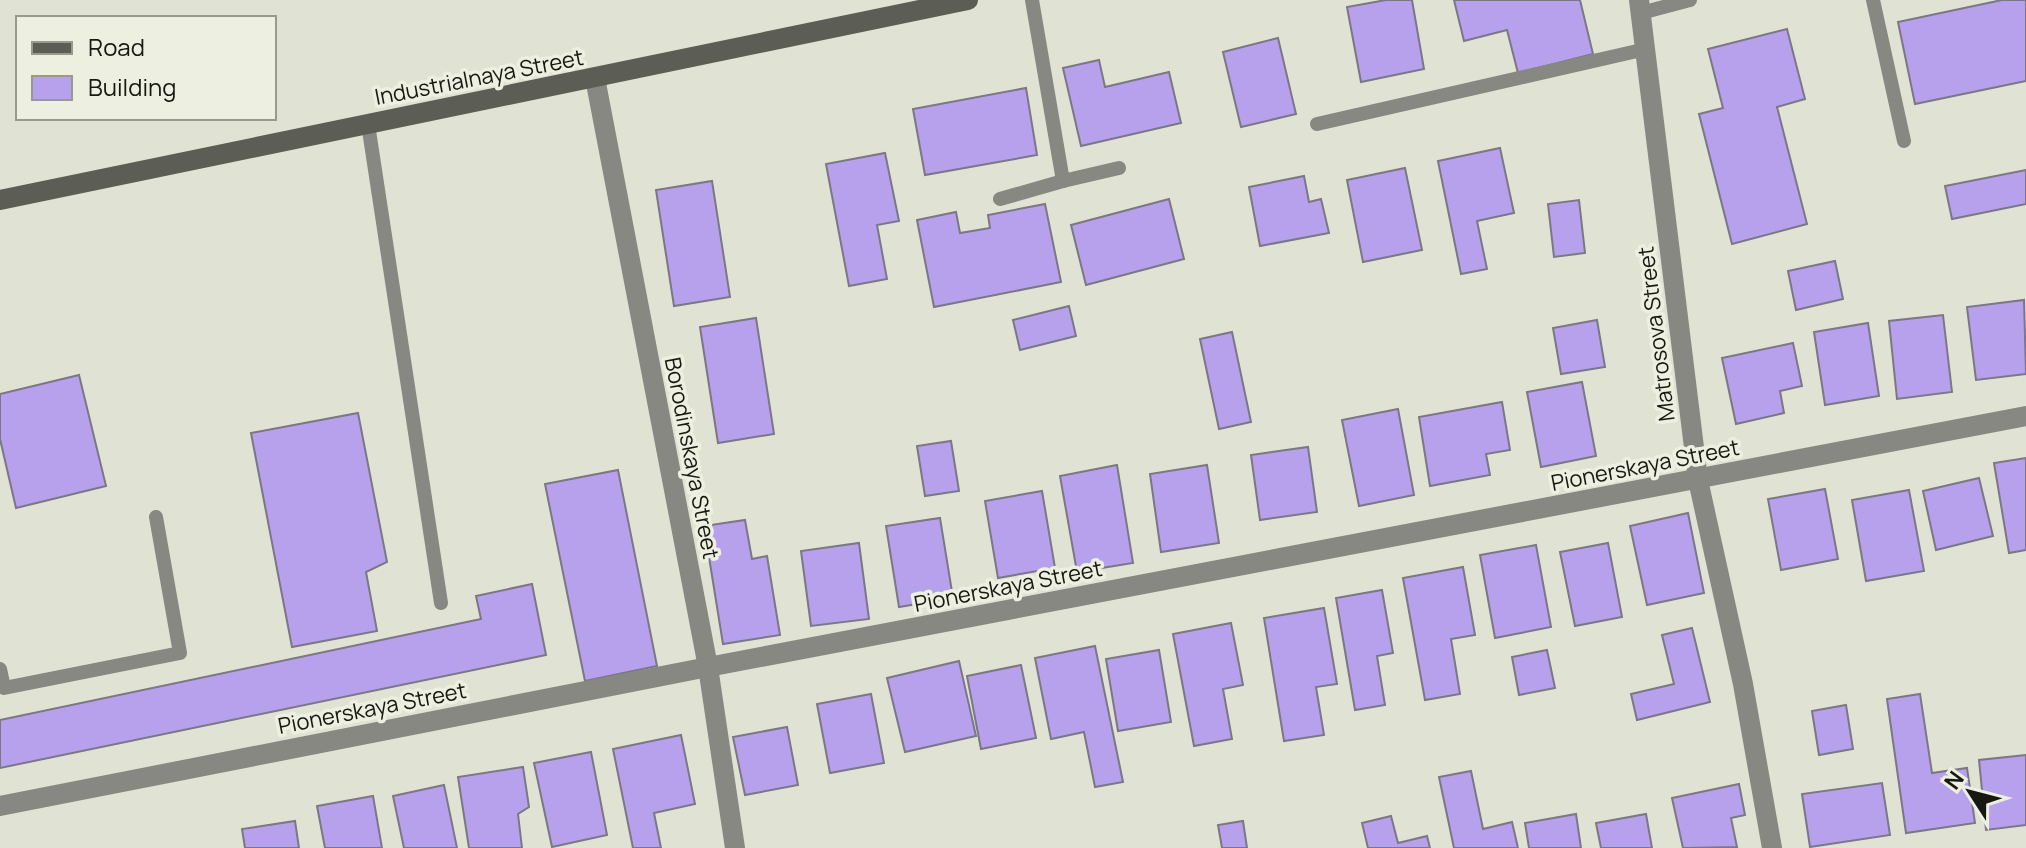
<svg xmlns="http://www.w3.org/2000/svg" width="2026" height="848" font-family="Manrope,sans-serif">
<rect width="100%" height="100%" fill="#e0e3d3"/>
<g fill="#b7a1ed" stroke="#7b7785" stroke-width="2">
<path d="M1386,0H1412L1424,69L1361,82L1347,7Z"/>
<path d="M1454,0H1580L1593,54L1518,73L1507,30L1464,41Z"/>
<path d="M2002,0H2026V81L1915,104L1898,22Z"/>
<path d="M1787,29L1805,99L1777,107L1807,224L1732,244L1699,114L1723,108L1708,49Z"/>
<path d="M1278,38L1296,114L1241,127L1223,52Z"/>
<path d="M1099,60L1105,87L1169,72L1181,123L1081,146L1063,68Z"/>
<path d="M1026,88L1037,155L925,175L913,109Z"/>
<path d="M1500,148L1514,213L1477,221L1487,269L1461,274L1438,161Z"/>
<path d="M885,153L899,221L877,225L887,279L849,286L826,164Z"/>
<path d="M1405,168L1422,250L1363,262L1347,180Z"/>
<path d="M2026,170V204L1952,219L1945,186Z"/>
<path d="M1304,176L1309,202L1321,199L1329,233L1260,246L1249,187Z"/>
<path d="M712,181L730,297L674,306L656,190Z"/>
<path d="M1169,199L1184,259L1086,285L1071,225Z"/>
<path d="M1579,200L1585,253L1554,257L1548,204Z"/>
<path d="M1045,204L1061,282L934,307L917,220L956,212L960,233L990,228L988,215Z"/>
<path d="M1835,261L1843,299L1796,310L1788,271Z"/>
<path d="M2024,300L2026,374L1976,380L1967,307Z"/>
<path d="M1069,306L1076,336L1020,350L1013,320Z"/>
<path d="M1943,315L1952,392L1897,399L1889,321Z"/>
<path d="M756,318L774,434L718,443L700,327Z"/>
<path d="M1597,320L1605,367L1561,374L1553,328Z"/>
<path d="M1868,323L1879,396L1825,405L1814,332Z"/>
<path d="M1232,332L1251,422L1219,429L1200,339Z"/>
<path d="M1793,343L1802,386L1780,391L1784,413L1736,424L1722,358Z"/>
<path d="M79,375L106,486L16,508L0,439V394Z"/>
<path d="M1582,382L1596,456L1541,467L1527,392Z"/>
<path d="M1502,402L1510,450L1486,454L1490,475L1430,486L1419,417Z"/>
<path d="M1398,409L1414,495L1359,506L1342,420Z"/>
<path d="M358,413L387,562L366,572L377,631L292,647L251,433Z"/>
<path d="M951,441L959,491L925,496L917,446Z"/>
<path d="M1308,447L1317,512L1260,520L1251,455Z"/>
<path d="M2026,458V550L2009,553L1994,463Z"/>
<path d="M1117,465L1133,563L1077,572L1060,476Z"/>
<path d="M1207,465L1219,543L1161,552L1150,474Z"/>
<path d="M618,470L657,666L585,681L545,484Z"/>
<path d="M1979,478L1993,536L1936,550L1923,491Z"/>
<path d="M1825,489L1838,559L1781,570L1768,499Z"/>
<path d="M1909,490L1924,571L1866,581L1852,500Z"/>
<path d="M1042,491L1055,568L998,578L985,501Z"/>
<path d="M1688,513L1704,593L1647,605L1630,526Z"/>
<path d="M940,518L953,598L899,607L886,526Z"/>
<path d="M745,520L752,559L767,556L780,635L723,644L704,526Z"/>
<path d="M859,543L869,619L811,626L801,551Z"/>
<path d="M1608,543L1622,617L1575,626L1560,552Z"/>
<path d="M1536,545L1551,627L1495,638L1480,555Z"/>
<path d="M1463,567L1475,635L1451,639L1460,694L1425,700L1403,578Z"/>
<path d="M532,584L546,655L0,768V720L481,619L476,596Z"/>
<path d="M1382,590L1393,653L1377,656L1385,705L1355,710L1336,598Z"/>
<path d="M1324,608L1337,684L1316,687L1324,735L1284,741L1264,618Z"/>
<path d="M1231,623L1243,685L1223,689L1232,739L1194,746L1173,634Z"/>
<path d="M1692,628L1710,702L1637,720L1631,694L1674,684L1662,635Z"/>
<path d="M1095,646L1123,782L1095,787L1084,732L1051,739L1035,658Z"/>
<path d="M1159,650L1171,722L1118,731L1106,659Z"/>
<path d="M1547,650L1555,688L1519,695L1512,657Z"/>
<path d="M959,661L976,736L905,752L887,678Z"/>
<path d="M1021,665L1036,738L981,749L967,676Z"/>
<path d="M871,694L884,763L830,773L817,704Z"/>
<path d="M1920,694L1932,773L1967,768L1975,823L1906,833L1887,699Z"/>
<path d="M1846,705L1853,749L1819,755L1812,711Z"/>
<path d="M787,727L798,785L745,795L733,737Z"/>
<path d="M681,735L695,804L654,813L661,848H633L613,749Z"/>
<path d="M591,752L607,835L552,847L534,763Z"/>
<path d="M2026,755V825L1986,830L1979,760Z"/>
<path d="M523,767L529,807L518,814L522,848H469L458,777Z"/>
<path d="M1471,771L1483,829L1512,822L1518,848H1454L1439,777Z"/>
<path d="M1882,783L1890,835L1810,847L1802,794Z"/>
<path d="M1739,784L1745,815L1731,818L1737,847L1683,848L1672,798Z"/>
<path d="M444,785L457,848H404L393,796Z"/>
<path d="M373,796L382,848H325L317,806Z"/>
<path d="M1576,814L1581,848H1529L1525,823Z"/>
<path d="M1646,814L1652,848H1601L1596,823Z"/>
<path d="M1391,816L1398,843L1427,836L1430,848H1368L1362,823Z"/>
<path d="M295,821L299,848H245L242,829Z"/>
<path d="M1243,821L1247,848H1222L1218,825Z"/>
</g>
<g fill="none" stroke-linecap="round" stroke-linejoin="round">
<g stroke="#878881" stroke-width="14">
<path d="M1032,0L1063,181L1119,168"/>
<path d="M1873,0L1904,141"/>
<path d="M1641,13L1690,0"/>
<path d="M368,124L441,603"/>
<path d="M1317,124L1646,49"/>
<path d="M1000,199L1063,181"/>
<path d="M0,669L4,688L180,653L156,517"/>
</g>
<g stroke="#878881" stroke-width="20">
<path d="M1639,0L1698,480L1743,684L1772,848"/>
<path d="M595,78L708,667L735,848"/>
<path d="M0,806L708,667L2026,416"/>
</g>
<path stroke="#5c5e55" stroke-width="20" d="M0,200L968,0"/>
</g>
<g text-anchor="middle" stroke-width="7" stroke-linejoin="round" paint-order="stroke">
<g font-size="22" fill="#171812" stroke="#edf0e0">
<text transform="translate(479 77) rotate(-11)" y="8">Industrialnaya Street</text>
<text transform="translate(1656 334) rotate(-97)" y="8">Matrosova Street</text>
<text transform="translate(692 458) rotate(79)" y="8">Borodinskaya Street</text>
<text transform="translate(1645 465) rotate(-11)" y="8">Pionerskaya Street</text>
<text transform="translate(1008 586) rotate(-11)" y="8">Pionerskaya Street</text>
<text transform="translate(372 708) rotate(-11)" y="8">Pionerskaya Street</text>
</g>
</g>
<rect x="16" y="16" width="260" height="104" fill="#edf0e0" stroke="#979a8e" stroke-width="2"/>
<rect x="32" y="42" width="40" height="12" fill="#5c5e55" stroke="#979a8e" stroke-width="2"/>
<text x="88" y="56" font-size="24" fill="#171812">Road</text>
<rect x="32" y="76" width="40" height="24" fill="#b7a1ed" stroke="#979a8e" stroke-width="2"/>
<text x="88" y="96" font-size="24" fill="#171812">Building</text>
<g transform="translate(1970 792) rotate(306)" stroke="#edf0e0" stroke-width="6" paint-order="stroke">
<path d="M0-6L14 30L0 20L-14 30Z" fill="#171812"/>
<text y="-12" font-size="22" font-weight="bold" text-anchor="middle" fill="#171812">N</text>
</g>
</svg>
